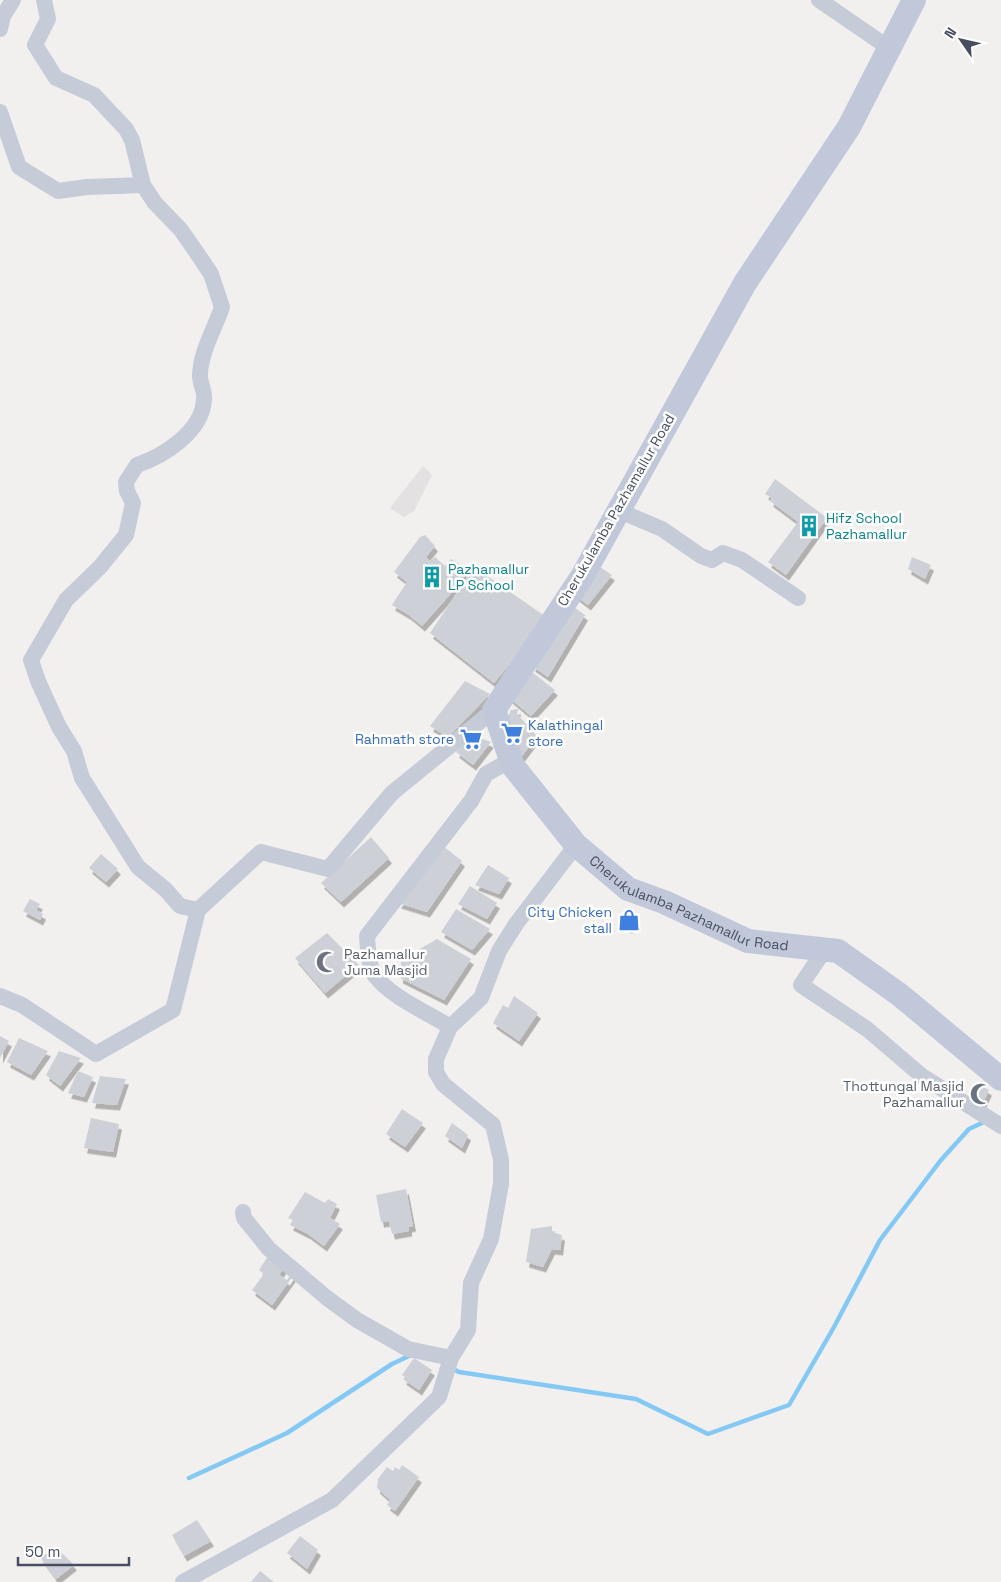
<svg xmlns="http://www.w3.org/2000/svg" width="1001" height="1582" font-family="'Space Grotesk',sans-serif">
<defs>
<filter id="shadow"><feDropShadow dx="3" dy="5.5" stdDeviation="0" flood-color="#0004"/></filter>
</defs>
<rect width="100%" height="100%" fill="#f2f0ef"/>
<path fill="#e3e1e1" d="M423,466L432,475L414,511L404,517L390,508Z"/>
<g fill="none" stroke-linecap="round" stroke-linejoin="round">
<g stroke="#83c9f4" stroke-width="4.5">
<path d="M451,1368L459,1372L636,1399L708,1434L789,1405L834,1327L880,1240L941,1160L969,1129L986,1121"/>
<path d="M189,1478L287,1433L392,1364L411,1355"/>
</g>
</g>
<g fill="#ced0d7" filter="url(#shadow)">
<path d="M775,479L827,518L786,575L768,562L798,522L770,501L772,498L765,494Z"/>
<path d="M425,535L435,546L426,557L430,561L435,557L445,566L451,559L469,570L447,598L422,626L409,615L392,605L407,582L394,572L420,537Z"/>
<path d="M912,557L931,565L925,579L908,569Z"/>
<path d="M597,565L612,575L588,605L575,595Z"/>
<path d="M474,567L548,618L494,683L430,633Z"/>
<path d="M571,605L585,615L548,677L532,666Z"/>
<path d="M528,669L555,690L531,716L506,695Z"/>
<path d="M465,681L490,694L448,737L430,726Z"/>
<path d="M518,709L517,714L537,736L522,756L518,754L507,719L511,710Z"/>
<path d="M475,731L480,738L491,742L473,765L456,752Z"/>
<path d="M371,837L389,858L341,902L321,883Z"/>
<path d="M442,845L462,861L427,912L398,903Z"/>
<path d="M101,854L118,869L106,882L89,868Z"/>
<path d="M488,865L509,878L499,894L475,885Z"/>
<path d="M470,886L497,903L487,919L458,904Z"/>
<path d="M30,899L40,904L36,910L43,914L40,920L23,911Z"/>
<path d="M456,909L490,929L472,950L441,932Z"/>
<path d="M629,912L636,917L629,928L621,923Z"/>
<path d="M327,933L359,965L325,993L295,958Z"/>
<path d="M437,939L471,959L444,1000L400,978L401,960Z"/>
<path d="M514,996L538,1013L519,1041L493,1023L503,1005L508,1008Z"/>
<path d="M0,1036L9,1041L0,1058Z"/>
<path d="M19,1038L48,1051L31,1075L7,1062Z"/>
<path d="M59,1051L81,1058L60,1086L46,1075Z"/>
<path d="M78,1071L93,1077L84,1097L68,1093Z"/>
<path d="M100,1076L126,1079L117,1105L92,1103Z"/>
<path d="M981,1085L989,1090L983,1103L973,1098Z"/>
<path d="M402,1109L423,1123L405,1147L386,1134Z"/>
<path d="M91,1118L119,1124L113,1152L84,1148Z"/>
<path d="M452,1123L468,1135L462,1148L445,1136Z"/>
<path d="M406,1189L413,1226L409,1227V1231L392,1234L389,1221L381,1222L376,1195Z"/>
<path d="M305,1192L325,1203L328,1199L337,1204L330,1218L340,1224L324,1246L308,1234L290,1225L293,1220L288,1218Z"/>
<path d="M552,1226V1232L562,1235L560,1250L552,1249L543,1267L526,1262L531,1229Z"/>
<path d="M268,1256L284,1267L279,1275L287,1280L291,1274L293,1276L272,1305L252,1290L264,1274L259,1270Z"/>
<path d="M414,1358L432,1370L419,1390L403,1379L405,1377L402,1375Z"/>
<path d="M402,1465L419,1477L395,1511L387,1505L390,1500L377,1488L378,1479L387,1467L393,1471L395,1467L399,1470Z"/>
<path d="M197,1520L211,1541L184,1556L172,1535Z"/>
<path d="M300,1536L318,1550L307,1569L287,1553Z"/>
<path d="M57,1548L74,1565L56,1579L40,1557Z"/>
<path d="M260,1571L274,1582H251Z"/>
</g>
<g fill="none" stroke-linecap="round" stroke-linejoin="round">
<g stroke="#c5ccd8" stroke-width="16">
<path d="M44,0L48,19L35,45L56,78L94,95L126,129L132,140L143,185L155,203L181,230L199,256L211,274L222,307C215,328 200,353 200,376C200,384 205,391 204,399C203,431 164,456 137,465L126,482L127,491L133,503L126,535L100,567L66,600L31,660L38,681L59,727L74,751L82,778L138,867L166,890L180,906L198,910"/>
<path d="M819,0L889,48"/>
<path d="M0,29L3,16L13,0"/>
<path d="M0,112L19,167L58,191L87,187L143,185"/>
<path d="M617,510L662,529L701,556L712,560L723,553L742,560L798,598"/>
<path d="M825,949L801,985L867,1029L922,1076L1001,1126"/>
<path d="M0,996L22,1005L96,1054L173,1010L198,910L261,852L328,869L392,793L494,710"/>
<path d="M450,1027C427,1012 394,999 376,977C368,968 368,948 367,936L471,801L486,774L511,760"/>
<path d="M243,1212L244,1218L269,1249L327,1298L357,1320L408,1349L451,1358"/>
<path d="M183,1582L332,1500L439,1397L451,1358L468,1330L471,1283L491,1239L501,1184V1160L493,1125L443,1084L436,1072V1059L450,1027L481,998L499,951L516,924L576,845"/>
</g>
<path stroke="#c0c8da" stroke-width="24" id="s1" d="M914,0L849,127L745,283L583,575L494,710L513,766L576,845L628,889L664,902L748,941L838,951L900,995L1001,1079"/>
</g>
<defs>
<g id="building-bare" transform="scale(1.725)"><path d="M-4-6H4V6H1V3H-1V6H-4ZM-2.5-4.3h1.7v1.8h-1.7ZM.8-4.3h1.7v1.8H.8ZM-2.5-1h1.7V.8h-1.7ZM.8-1h1.7V.8H.8Z" fill="#0f9aa8" stroke="#fff" stroke-width="2.5" paint-order="stroke"/></g>
<g id="supermarket-bare" transform="scale(1.725)"><path d="M-6-5.5h2.5l.6 2H6L4.5 2H-2.5L-4.4-4H-6ZM-1.5 3.2a1.3 1.3 0 1 0 .1 0ZM3 3.2a1.3 1.3 0 1 0 .1 0Z" fill="#3f7fe0" stroke="#fff" stroke-width="2.5" paint-order="stroke"/></g>
<g id="shop-bare" transform="scale(1.725)"><path d="M-5-2.5h2.3a2.7 3.5 0 0 1 5.4 0H5L5.5 6h-11ZM-1.5-2.5h3a1.5 2.3 0 0 0-3 0Z" fill="#3f7fe0" stroke="#fff" stroke-width="2.5" paint-order="stroke"/></g>
<g id="mosque-bare" transform="scale(1.725)"><path d="M3.5-4.9A6 6 0 1 0 3.5 4.9A5 5 0 1 1 3.5-4.9Z" fill="#6b7280" stroke="#fff" stroke-width="2.5" paint-order="stroke"/></g>
</defs>
<g fill-rule="evenodd">
<use href="#building-bare" x="809" y="526"/>
<use href="#building-bare" x="432" y="577"/>
<use href="#supermarket-bare" x="512" y="733"/>
<use href="#supermarket-bare" x="471" y="739"/>
<use href="#shop-bare" x="629" y="920"/>
<use href="#mosque-bare" x="327" y="962"/>
<use href="#mosque-bare" x="981" y="1094"/>
</g>
<g text-anchor="middle" stroke-width="5" stroke-linejoin="round" paint-order="stroke">
<g font-size="14" fill="#464e5f" stroke="#fff">
<text transform="translate(616 510) rotate(-60)" y="5">Cherukulamba Pazhamallur Road</text>
<text dy="5" stroke="none"><textPath href="#s1" startOffset="1116">Cherukulamba Pazhamallur Road</textPath></text>
</g>
<g font-size="14" fill="#0d838f" stroke="#fff" text-anchor="start">
<text x="826" y="523">Hifz School<tspan x="826" dy="16">Pazhamallur</tspan></text>
<text x="448" y="574">Pazhamallur<tspan x="448" dy="16">LP School</tspan></text>
</g>
<g font-size="14" fill="#366cbe" stroke="#fff" text-anchor="end">
<text x="528" y="730" text-anchor="start">Kalathingal<tspan x="528" dy="16">store</tspan></text>
<text x="454" y="744">Rahmath store</text>
<text x="612" y="917">City Chicken<tspan x="612" dy="16">stall</tspan></text>
</g>
<g font-size="14" fill="#5b616d" stroke="#fff" text-anchor="start">
<text x="344" y="959">Pazhamallur<tspan x="344" dy="16">Juma Masjid</tspan></text>
<text x="964" y="1091" text-anchor="end">Thottungal Masjid<tspan x="964" dy="16">Pazhamallur</tspan></text>
</g>
</g>
<g transform="translate(961 40) rotate(304)" stroke="#ffffff" stroke-width="4" paint-order="stroke">
<path d="M0-4L9 19L0 12L-9 19Z" fill="#464e5f"/>
<text y="-8" font-size="14" font-weight="bold" text-anchor="middle" fill="#464e5f">N</text>
</g>
<path d="M18 1557v8h111v-8" fill="none" stroke="#464e5f" stroke-width="2.5"/>
<text x="25" y="1557" font-size="15" fill="#464e5f" stroke="#ffffff" stroke-width="4" paint-order="stroke">50 m</text>
</svg>
